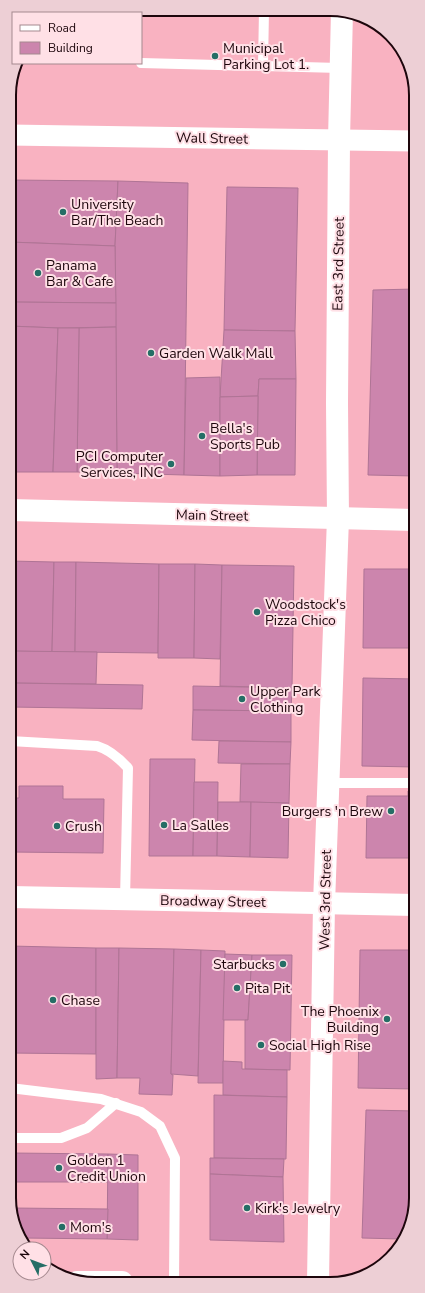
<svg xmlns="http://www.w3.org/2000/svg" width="425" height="1293" font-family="'Nunito Sans',sans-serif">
<rect width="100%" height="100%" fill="#f9b2c1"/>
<g fill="#cc85ad" stroke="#af7495">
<path d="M9,180L118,181L115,246L9,242Z"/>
<path d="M118,181L188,183L184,475L117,473L115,246Z"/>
<path d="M227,187L298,188L295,331L224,330Z"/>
<path d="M9,242L115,246L116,303L9,302Z"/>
<path d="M415,289V476L368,475L373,290Z"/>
<path d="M9,302L116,303V327L58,328L9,326Z"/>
<path d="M9,326L58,328L53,472H10Z"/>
<path d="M116,327L117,473L77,472L79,328Z"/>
<path d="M58,328H79L77,472H53Z"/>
<path d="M224,330L295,331L296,379H259L258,396L220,397Z"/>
<path d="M220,377V476L184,475L186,378Z"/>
<path d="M259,379H296L295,475H257L258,396Z"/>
<path d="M258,396L257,475L220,476V397Z"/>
<path d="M10,561L54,562L52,652L10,651Z"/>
<path d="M54,562H76L75,652H52Z"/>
<path d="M76,562L159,564L158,653L75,652Z"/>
<path d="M159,564H195L194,658H158Z"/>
<path d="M195,564L222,565L220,659L194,658Z"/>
<path d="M222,565L294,566L292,688L220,686Z"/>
<path d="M364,569H415V648H363Z"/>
<path d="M10,651L97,652L96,684L10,683Z"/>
<path d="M363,678L415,679V767L362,766Z"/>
<path d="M10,683L143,685L142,709L10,707Z"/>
<path d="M193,686L292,688L291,711L193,710Z"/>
<path d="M193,710L291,711V742L192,740Z"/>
<path d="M219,741L291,742L290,764L218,763Z"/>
<path d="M150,759H195L193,856H149Z"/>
<path d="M241,764H290L289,803L240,802Z"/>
<path d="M194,782H218L217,856H193Z"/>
<path d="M19,786H63V799H104L103,853L10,852V798H19Z"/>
<path d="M408,791H415V858H366L367,796H408Z"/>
<path d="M218,802H251L250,857L217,856Z"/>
<path d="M251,802L289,803L288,858L250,857Z"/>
<path d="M10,946L96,948V1054L10,1053Z"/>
<path d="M96,948H119L117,1078L96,1079Z"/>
<path d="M119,948L174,949L171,1074L173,1075L172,1095L139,1094L140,1078H117Z"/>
<path d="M174,949L201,950L198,1076L171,1074Z"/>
<path d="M201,950L225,951L223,1083H198Z"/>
<path d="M360,950H416V1089L358,1088Z"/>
<path d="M225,954L252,955L248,1020H223Z"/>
<path d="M252,955H292L290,1070L245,1069V1020H248Z"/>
<path d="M223,1061L242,1062V1069L287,1070V1097L223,1095Z"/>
<path d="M214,1095L287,1097L286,1159L214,1158Z"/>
<path d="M366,1110L416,1111V1204L401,1239L362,1238Z"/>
<path d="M11,1153L108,1154V1182H11Z"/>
<path d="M108,1154L138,1155V1240L107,1239Z"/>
<path d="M210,1158L284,1159L283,1177L210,1174Z"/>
<path d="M210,1174L283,1177L284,1242L210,1240Z"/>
<path d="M11,1208L108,1209L107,1239L23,1238L11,1215Z"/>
</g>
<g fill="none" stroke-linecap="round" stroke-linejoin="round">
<g stroke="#fff" stroke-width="10">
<path d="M141,63L340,68"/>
<path d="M263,66L264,10"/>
<path d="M10,741L97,746C110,750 119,758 128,768L125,899"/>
<path d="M328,783H415"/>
<path d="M10,1088L101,1099L141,1112L160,1126L175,1158L174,1282"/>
<path d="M11,1138H61L87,1128L116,1103"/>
</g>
<path stroke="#fff" stroke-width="21" d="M9,135L414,141"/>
<g stroke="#fff" stroke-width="22">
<path d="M77,1282H122"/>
<path d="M318,1282L324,904L338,518L337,403L339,140L342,11"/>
</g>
<g stroke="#fff" stroke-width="22">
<path d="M10,510L415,520"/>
<path d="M10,897L415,905"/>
</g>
</g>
<g fill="#256e66" stroke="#ffe0e6" stroke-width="1.5">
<circle cx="215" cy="56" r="4"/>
<circle cx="63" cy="212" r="4"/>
<circle cx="38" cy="273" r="4"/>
<circle cx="151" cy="353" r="4"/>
<circle cx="202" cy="436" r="4"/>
<circle cx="171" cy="464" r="4"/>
<circle cx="257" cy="612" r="4"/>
<circle cx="242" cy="699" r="4"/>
<circle cx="391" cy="811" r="4"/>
<circle cx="164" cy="825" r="4"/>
<circle cx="57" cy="826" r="4"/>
<circle cx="283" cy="964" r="4"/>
<circle cx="237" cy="988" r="4"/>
<circle cx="53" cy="1000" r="4"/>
<circle cx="387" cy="1019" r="4"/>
<circle cx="261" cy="1045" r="4"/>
<circle cx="59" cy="1168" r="4"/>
<circle cx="247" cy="1208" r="4"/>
<circle cx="62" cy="1227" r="4"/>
</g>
<g text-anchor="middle" stroke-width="4" stroke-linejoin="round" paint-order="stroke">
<g font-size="14" fill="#1d060c" stroke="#ffe0e6" text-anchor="start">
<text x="223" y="53">Municipal<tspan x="223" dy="16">Parking Lot 1.</tspan></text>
<text x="71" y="209">University<tspan x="71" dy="16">Bar/The Beach</tspan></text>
<text x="46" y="270">Panama<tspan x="46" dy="16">Bar &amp; Cafe</tspan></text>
<text x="159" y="358">Garden Walk Mall</text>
<text x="210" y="433">Bella's<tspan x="210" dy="16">Sports Pub</tspan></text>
<text x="163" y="461" text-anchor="end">PCI Computer<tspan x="163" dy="16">Services, INC</tspan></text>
<text x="265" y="609">Woodstock's<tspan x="265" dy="16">Pizza Chico</tspan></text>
<text x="250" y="696">Upper Park<tspan x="250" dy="16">Clothing</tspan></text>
<text x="383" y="816" text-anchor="end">Burgers 'n Brew</text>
<text x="172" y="830">La Salles</text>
<text x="65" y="831">Crush</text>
<text x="275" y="969" text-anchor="end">Starbucks</text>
<text x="245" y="993">Pita Pit</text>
<text x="61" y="1005">Chase</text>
<text x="379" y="1016" text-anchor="end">The Phoenix<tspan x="379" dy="16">Building</tspan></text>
<text x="269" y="1050">Social High Rise</text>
<text x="67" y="1165">Golden 1<tspan x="67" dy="16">Credit Union</tspan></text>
<text x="255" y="1213">Kirk's Jewelry</text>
<text x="70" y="1232">Mom's</text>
</g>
<g font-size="14" fill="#1d060c" stroke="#ffe0e6">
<text transform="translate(212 138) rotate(1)" y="5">Wall Street</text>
<text transform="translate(338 264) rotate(-89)" y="5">East 3rd Street</text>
<text transform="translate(212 515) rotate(1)" y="5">Main Street</text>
<text transform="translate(325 900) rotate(-89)" y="5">West 3rd Street</text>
<text transform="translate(213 901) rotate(1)" y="5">Broadway Street</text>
</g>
</g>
<path d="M0 0H425V1293H0ZM95 16H330A79 79 0 0 1 409 95V1198A79 79 0 0 1 330 1277H95A79 79 0 0 1 16 1198V95A79 79 0 0 1 95 16Z" fill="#edcfd5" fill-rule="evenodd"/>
<path fill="none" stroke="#1d060c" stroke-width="2" d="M95 16H330A79 79 0 0 1 409 95V1198A79 79 0 0 1 330 1277H95A79 79 0 0 1 16 1198V95A79 79 0 0 1 95 16Z"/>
<rect x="12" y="12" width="130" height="52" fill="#ffe0e6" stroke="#a5898f"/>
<rect x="20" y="25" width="20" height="6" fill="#ffffff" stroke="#a5898f"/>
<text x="48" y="32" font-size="12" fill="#1d060c">Road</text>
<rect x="20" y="42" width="20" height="12" fill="#cc85ad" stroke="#a5898f"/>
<text x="48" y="52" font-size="12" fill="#1d060c">Building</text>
<g transform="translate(32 1261) rotate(312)"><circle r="19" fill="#ffe0e6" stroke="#a5898f"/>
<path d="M0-3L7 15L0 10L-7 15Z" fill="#256e66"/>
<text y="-6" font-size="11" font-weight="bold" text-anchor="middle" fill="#1d060c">N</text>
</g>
</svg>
